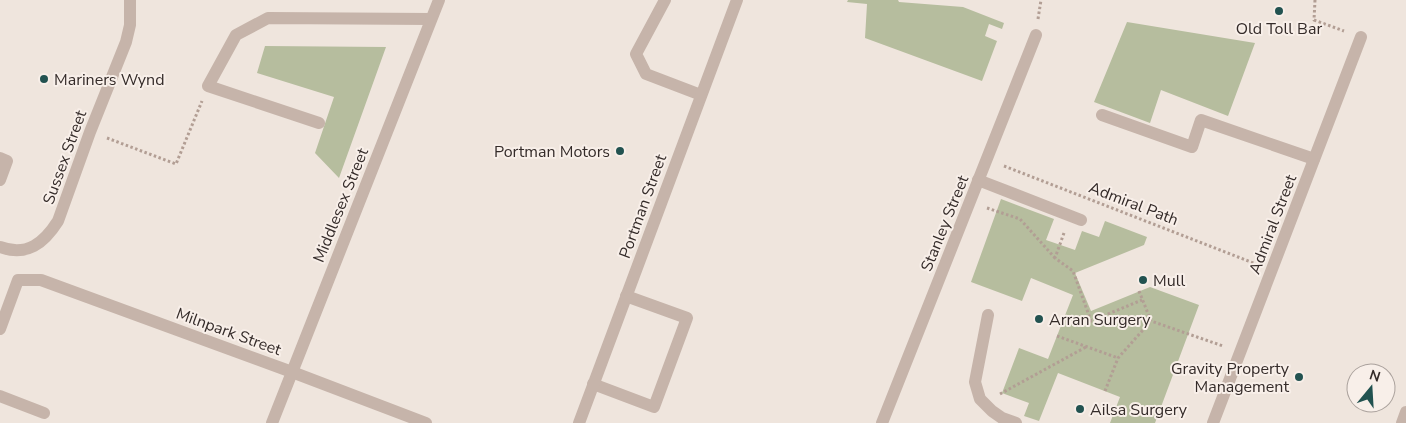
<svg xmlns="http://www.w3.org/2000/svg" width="1406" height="423" font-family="'Nunito Sans',sans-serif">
<rect width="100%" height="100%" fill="#efe5dd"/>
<g fill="#b6bd9e">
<path d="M848,0H898L899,2L963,7L1004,23L1002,29L989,24L985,36L997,41L982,81L865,38L867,4L847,2Z"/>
<path d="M1127,22L1255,43L1228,116L1161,90L1150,123L1094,102Z"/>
<path d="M265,46L386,47L339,178L315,153L334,97L257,73Z"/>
<path d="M1001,199L1054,219L1046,240L1075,250L1082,231L1099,237L1105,221L1147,237L1144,245L1075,273L1091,311L1150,287L1199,305L1155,423H1110L1120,397L1058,373L1039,421L1024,416L1029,403L1002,393L1019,348L1048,359L1073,295L1031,278L1022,301L971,282Z"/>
</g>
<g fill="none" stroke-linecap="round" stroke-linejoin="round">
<g stroke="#b29e94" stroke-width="3" stroke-dasharray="2.5 2.5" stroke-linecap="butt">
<path d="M1315,0L1314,20L1344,31"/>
<path d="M1038,19L1041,0"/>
<path d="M107,138L176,164L202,101"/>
<path d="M1004,166L1256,264"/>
<path d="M987,208L1020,219L1055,258"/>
<path d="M1064,233L1055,258L1073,271L1091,321L1142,300"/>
<path d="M1139,291L1151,321L1223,346"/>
<path d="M1057,336L1118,358"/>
<path d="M1105,391L1118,358L1151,321"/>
<path d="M1000,394L1086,347"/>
</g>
<g stroke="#c6b4aa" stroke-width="12">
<path d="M665,0L636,54L646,74L701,95"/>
<path d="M1102,115L1192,147L1201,120L1314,159"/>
<path d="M319,123L208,86L236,35L268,18L431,19"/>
<path d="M0,158L7,161L0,180"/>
<path d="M978,180L1081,220"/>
<path d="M0,247C27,257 44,243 58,221L90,132L126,42L130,25V0"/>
<path d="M988,315L975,382L980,399L992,411L1002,418L1016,423"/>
<path d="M0,329L18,280H41L292,372L426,423"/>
<path d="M593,384L654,407L687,318L626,296"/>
<path d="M0,396L44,413"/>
<path d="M272,423L439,0"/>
<path d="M579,423L737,0"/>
<path d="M882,423L1036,35"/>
<path d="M1213,423L1361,37"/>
<path d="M1402,423L1406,412"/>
</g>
</g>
<g fill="#225250" stroke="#f8efe9" stroke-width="2">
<circle cx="1279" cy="11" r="5"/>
<circle cx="44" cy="79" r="5"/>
<circle cx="620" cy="151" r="5"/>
<circle cx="1143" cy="280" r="5"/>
<circle cx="1039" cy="319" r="5"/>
<circle cx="1299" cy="377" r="5"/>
<circle cx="1080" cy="409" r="5"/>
</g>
<g text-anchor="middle" stroke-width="4" stroke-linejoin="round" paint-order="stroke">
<g font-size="16" fill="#342b29" stroke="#f8efe9" text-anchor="start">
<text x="1279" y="34" text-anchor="middle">Old Toll Bar</text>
<text x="54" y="85">Mariners Wynd</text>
<text x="610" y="157" text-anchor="end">Portman Motors</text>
<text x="1153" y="286">Mull</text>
<text x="1049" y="325">Arran Surgery</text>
<text x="1289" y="374" text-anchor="end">Gravity Property<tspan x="1289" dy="18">Management</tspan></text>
<text x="1090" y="415">Ailsa Surgery</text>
</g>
<g font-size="16" fill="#342b29" stroke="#f8efe9">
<text transform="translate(64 157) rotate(-70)" y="6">Sussex Street</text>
<text transform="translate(1134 203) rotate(21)" y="6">Admiral Path</text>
<text transform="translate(340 205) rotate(-68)" y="6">Middlesex Street</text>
<text transform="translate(642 206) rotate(-70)" y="6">Portman Street</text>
<text transform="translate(944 223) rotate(-68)" y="6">Stanley Street</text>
<text transform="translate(1272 224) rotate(-69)" y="6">Admiral Street</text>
<text transform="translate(229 331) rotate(20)" y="6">Milnpark Street</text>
</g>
</g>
<g transform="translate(1371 388) rotate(18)"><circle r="24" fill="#f8efe9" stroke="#aaa19c"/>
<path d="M0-4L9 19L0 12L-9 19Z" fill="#225250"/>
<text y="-8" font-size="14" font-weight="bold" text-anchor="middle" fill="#342b29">N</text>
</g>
</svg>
